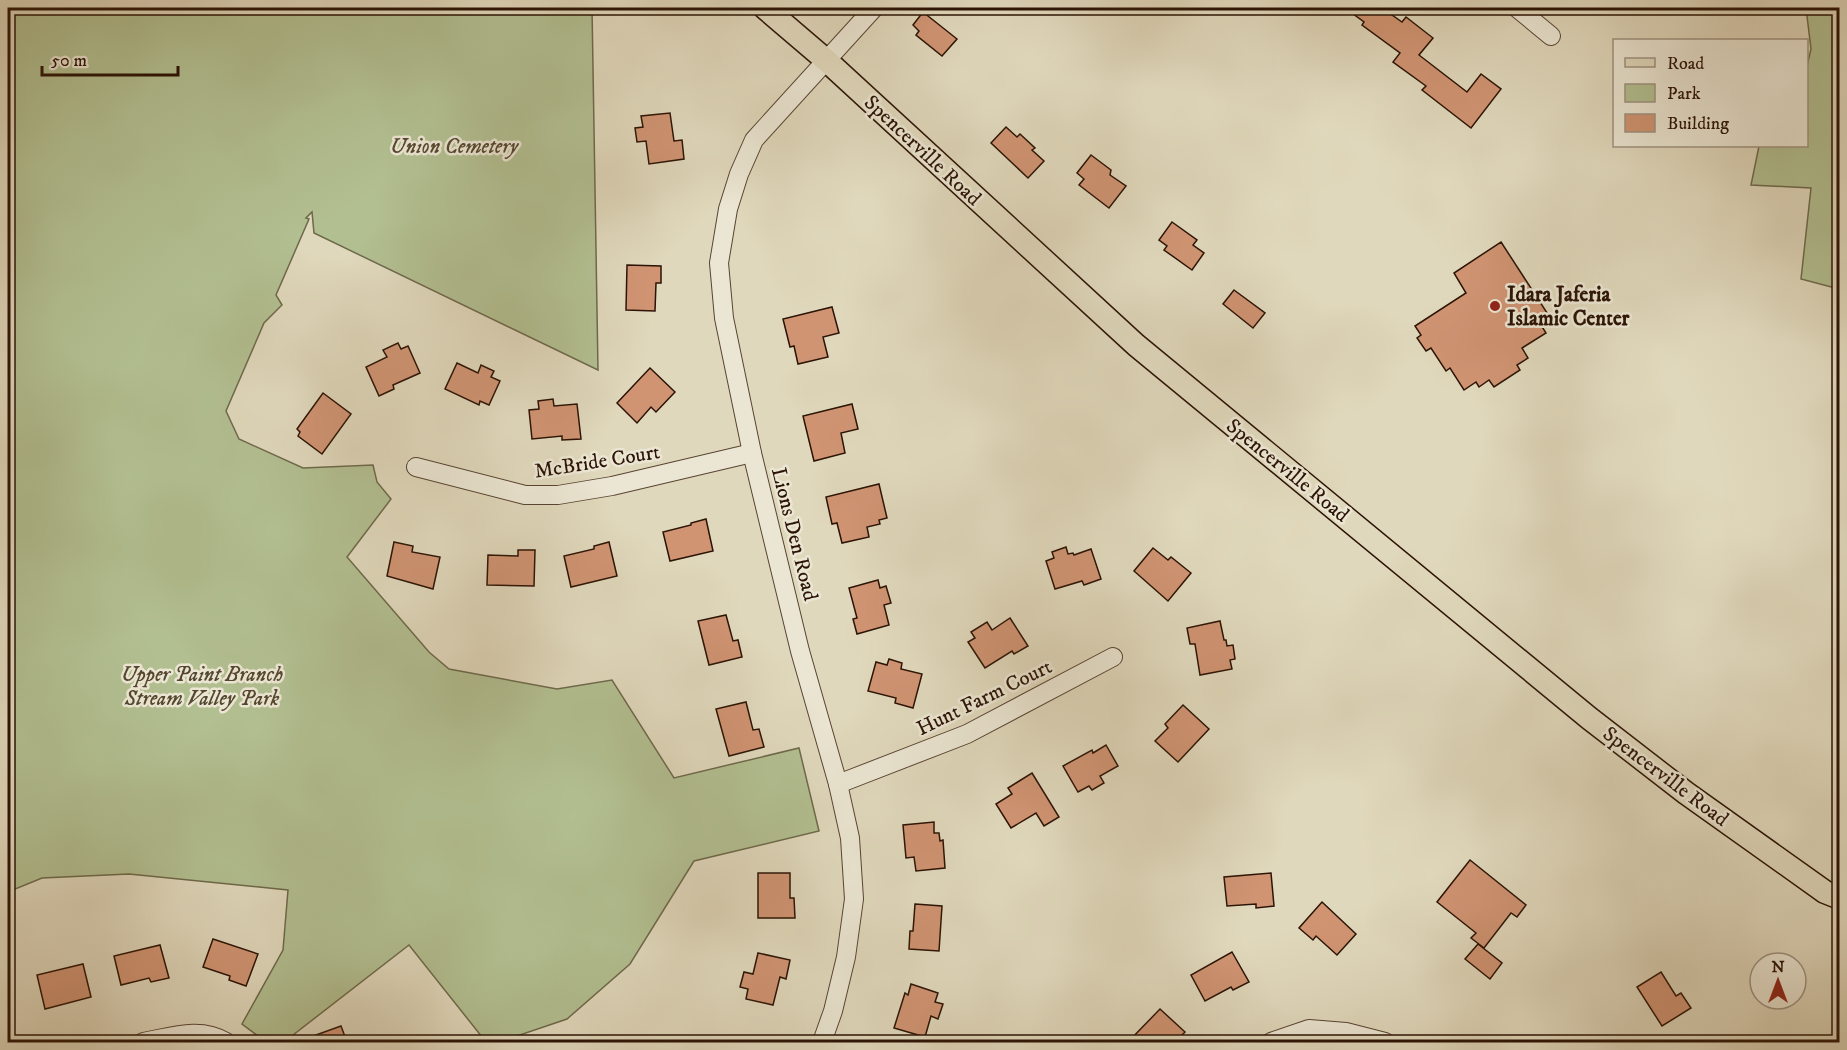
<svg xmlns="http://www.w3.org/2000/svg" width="1847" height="1050" font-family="'IM FELL DW Pica',serif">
<rect width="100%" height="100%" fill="#e0d8bc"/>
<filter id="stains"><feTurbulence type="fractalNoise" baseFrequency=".00333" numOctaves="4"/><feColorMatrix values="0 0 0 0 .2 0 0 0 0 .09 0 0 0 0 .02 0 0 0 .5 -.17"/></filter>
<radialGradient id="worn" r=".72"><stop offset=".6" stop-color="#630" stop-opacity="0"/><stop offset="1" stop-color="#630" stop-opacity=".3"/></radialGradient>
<g fill="#b2bf91" stroke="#6e694b" stroke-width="1.5">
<path d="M8,8H592L598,370L314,233L312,212L306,218L309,219L276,295L282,305L264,323L226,411L239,439L303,468L373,465L377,482L391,499L347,557L429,652L449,669L557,689L612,680L674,778L799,748L819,831L694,861L630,964L567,1019L499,1042H486L409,945L284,1042H266L242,1024L283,950L288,890L129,874L42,878L8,892Z"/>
<path d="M1806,8H1839V289L1801,279L1811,188L1751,185L1759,146H1806L1807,66L1811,49Z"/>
</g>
<g fill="#d09473" stroke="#2b1305" stroke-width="1.5">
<path d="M1345,8H1382L1402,22L1406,17L1433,38L1419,55L1467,92L1481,74L1501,89L1471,128L1422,90L1426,86L1393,62L1400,53L1362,25L1364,22Z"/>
<path d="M923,12L957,39L942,56L916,35L919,31L913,25Z"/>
<path d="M670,113L674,141L682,140L684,159L649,164L646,141L637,142L635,128L643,127L641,116Z"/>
<path d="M1006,127L1017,137L1020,134L1035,148L1032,150L1044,161L1028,178L991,143Z"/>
<path d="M1091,155L1111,170L1110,175L1126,186L1109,208L1079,185L1084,179L1077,173Z"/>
<path d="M1172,222L1197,240L1193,245L1204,253L1192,270L1164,250L1167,246L1159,240Z"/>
<path d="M1501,242L1551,319L1541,325L1546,333L1522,348L1528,358L1517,365L1520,370L1494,387L1489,380L1479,387L1476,382L1464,390L1450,368L1446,371L1431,348L1426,351L1417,338L1421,335L1415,326L1466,293L1454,273Z"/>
<path d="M627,265L661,266V283H656L655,311L626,310Z"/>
<path d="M1234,290L1265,313L1253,328L1223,304Z"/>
<path d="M832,307L839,333L823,337L828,357L798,364L794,346L790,347L783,319Z"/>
<path d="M398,343L401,349L408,346L420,373L393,385L394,389L379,396L366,367L387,357L383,350Z"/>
<path d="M457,363L478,373L481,365L494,371L491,377L500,381L489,405L480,401L479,405L445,389Z"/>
<path d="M650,368L675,392L656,412L651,407L637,423L617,403Z"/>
<path d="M323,393L351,414L322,454L298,436L300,432L297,429Z"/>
<path d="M553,399L554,406L577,404L581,439L562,440V436L532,439L529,410L539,409L538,401Z"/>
<path d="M852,404L858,429L841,433L845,453L814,461L803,416Z"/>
<path d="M879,484L887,518L879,520L880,524L867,527L869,537L842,543L837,523L832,524L826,497Z"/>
<path d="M706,519L713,551L670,561L663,532L691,525V523Z"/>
<path d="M394,542L413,546L412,552L440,557L433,589L387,576Z"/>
<path d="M609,542L617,576L571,587L564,556L594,549V546Z"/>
<path d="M1066,547L1068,554L1073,553L1074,555L1091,549L1101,579L1084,585L1082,581L1055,589L1046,561L1054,558L1052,552Z"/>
<path d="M1153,548L1168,560L1171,557L1191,573L1168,601L1134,571Z"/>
<path d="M518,550H535L534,586L487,585L488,555L518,556Z"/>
<path d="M878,580L880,588L886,586L891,603L884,605L889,625L857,634L853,619L857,618L849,588Z"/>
<path d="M726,615L733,641L738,640L742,657L709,665L698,621Z"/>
<path d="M1010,618L1028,646L1014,654L1012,651L985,668L968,642L975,638L971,632L987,622L992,630Z"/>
<path d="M1220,621L1224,640H1226L1227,646L1233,645L1235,659L1230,660L1232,669L1200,675L1195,644H1190L1187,628Z"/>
<path d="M889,659L902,663L901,669L922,674L913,708L895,703L896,698L868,691L876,662L887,665Z"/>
<path d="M746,702L753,730L759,729L764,747L729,756L716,709Z"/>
<path d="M1183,705L1209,729L1178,762L1155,741L1168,728L1165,724Z"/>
<path d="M1106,745L1118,766L1100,776L1104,783L1092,790L1089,786L1078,792L1063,766L1092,750L1093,753Z"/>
<path d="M1032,773L1059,817L1044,826L1036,813L1011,828L996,804L1012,794L1008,788Z"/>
<path d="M934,822V833H939L940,841L943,840L945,868L916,871L914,857L906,858L903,825Z"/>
<path d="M1470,860L1526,905L1517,917L1511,913L1484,948L1471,938L1476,933L1437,902Z"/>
<path d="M758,873H790V898H794L795,918H758Z"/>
<path d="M1271,873L1274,906L1256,908V904L1227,906L1224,877Z"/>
<path d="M1322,902L1356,934L1337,955L1316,936L1313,940L1299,928Z"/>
<path d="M915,904L942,906L939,951L909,949L910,931H913Z"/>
<path d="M213,939L258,954L246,986L229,980L230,976L203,967Z"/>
<path d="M1478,944L1502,963L1490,979L1465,959Z"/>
<path d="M160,945L169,978L151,982L149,978L121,985L114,956Z"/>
<path d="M1232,952L1249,982L1233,990L1231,987L1205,1001L1191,975Z"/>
<path d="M758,953L790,960L786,979L780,977L773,1005L746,999L748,989L740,987L744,972L753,974Z"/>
<path d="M83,964L91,997L45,1009L37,975Z"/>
<path d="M1661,972L1676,996L1681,993L1691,1008L1662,1026L1637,987Z"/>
<path d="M911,984L938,993L935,1002L943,1004L938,1019L931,1016L925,1037L894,1028L905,993L908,995Z"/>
<path d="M1160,1009L1185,1032L1175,1042H1128Z"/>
<path d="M341,1026L347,1042H302V1040Z"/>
</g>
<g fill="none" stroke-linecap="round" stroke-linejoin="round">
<g stroke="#584433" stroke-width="20">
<g id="minor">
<path d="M1517,8L1551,36"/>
<path d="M416,467L525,495H558L612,486L752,453"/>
<path d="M838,784L967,734L1113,657"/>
<path d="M143,1042C171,1037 200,1026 226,1042"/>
<path d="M822,1042L833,1011L846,957L854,899L850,838L838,784L800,651L752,453L724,318L719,263L728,209L739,174L754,140L874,8"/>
<path d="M1271,1042L1309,1029L1346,1032L1385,1042"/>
</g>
</g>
<g stroke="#2b1305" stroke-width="25">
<path id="major" d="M765,8L827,61L1136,345L1589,718L1686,793L1825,892L1840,898"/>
</g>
<use href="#minor" stroke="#ebe6d3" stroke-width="18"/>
<use href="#major" stroke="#e0d8bc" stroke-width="22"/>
</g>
<circle fill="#8f2418" stroke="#ebe6d3" stroke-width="2" cx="1495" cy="306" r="6"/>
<g text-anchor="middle" stroke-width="5" stroke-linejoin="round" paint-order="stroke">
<g font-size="21" font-style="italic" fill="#54472f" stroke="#ebe6d3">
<text x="454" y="153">Union Cemetery</text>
<text x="202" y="681">Upper Paint Branch<tspan x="202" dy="24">Stream Valley Park</tspan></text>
</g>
<g font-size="21" fill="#2b1305" stroke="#ebe6d3">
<text transform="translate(923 150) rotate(43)" y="7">Spencerville Road</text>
<text transform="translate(597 461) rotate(-9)" y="7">McBride Court</text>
<text transform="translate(1288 470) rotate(39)" y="7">Spencerville Road</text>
<text transform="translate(795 534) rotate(76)" y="7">Lions Den Road</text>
<text transform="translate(984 697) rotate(-26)" y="7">Hunt Farm Court</text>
<text transform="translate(1666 776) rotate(37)" y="7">Spencerville Road</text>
</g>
<g font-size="21" font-weight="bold" fill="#2b1305" stroke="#ebe6d3" text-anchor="start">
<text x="1507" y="301">Idara Jaferia<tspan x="1507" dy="24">Islamic Center</tspan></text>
</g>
</g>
<rect width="1847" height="1050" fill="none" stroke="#e0d8bc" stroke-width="30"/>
<rect x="9" y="9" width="1829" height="1032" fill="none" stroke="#2b1305" stroke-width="3"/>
<rect x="15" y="15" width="1817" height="1020" fill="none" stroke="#2b1305" stroke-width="1.5"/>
<rect x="1613" y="39" width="195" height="108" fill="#ebe6d3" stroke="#9e9281" stroke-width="1.5"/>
<rect x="1625" y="58" width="30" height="9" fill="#e0d8bc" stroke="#9e9281" stroke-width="1.5"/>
<text x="1667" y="69" font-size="18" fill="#2b1305">Road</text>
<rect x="1625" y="84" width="30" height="18" fill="#b2bf91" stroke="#9e9281" stroke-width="1.5"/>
<text x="1667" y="99" font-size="18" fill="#2b1305">Park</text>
<rect x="1625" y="114" width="30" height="18" fill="#d09473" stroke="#9e9281" stroke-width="1.5"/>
<text x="1667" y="129" font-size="18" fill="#2b1305">Building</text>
<g transform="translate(1778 981)"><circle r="28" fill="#ebe6d3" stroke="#9e9281" stroke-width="1.5"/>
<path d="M0-4.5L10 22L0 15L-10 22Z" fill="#8f2418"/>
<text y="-9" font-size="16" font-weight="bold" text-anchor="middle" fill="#2b1305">N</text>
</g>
<path d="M42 66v9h136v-9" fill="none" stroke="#2b1305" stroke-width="3"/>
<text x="51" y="66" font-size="18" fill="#2b1305" stroke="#ebe6d3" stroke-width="4.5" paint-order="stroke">50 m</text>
<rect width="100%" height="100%" filter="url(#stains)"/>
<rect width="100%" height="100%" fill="url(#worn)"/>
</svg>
